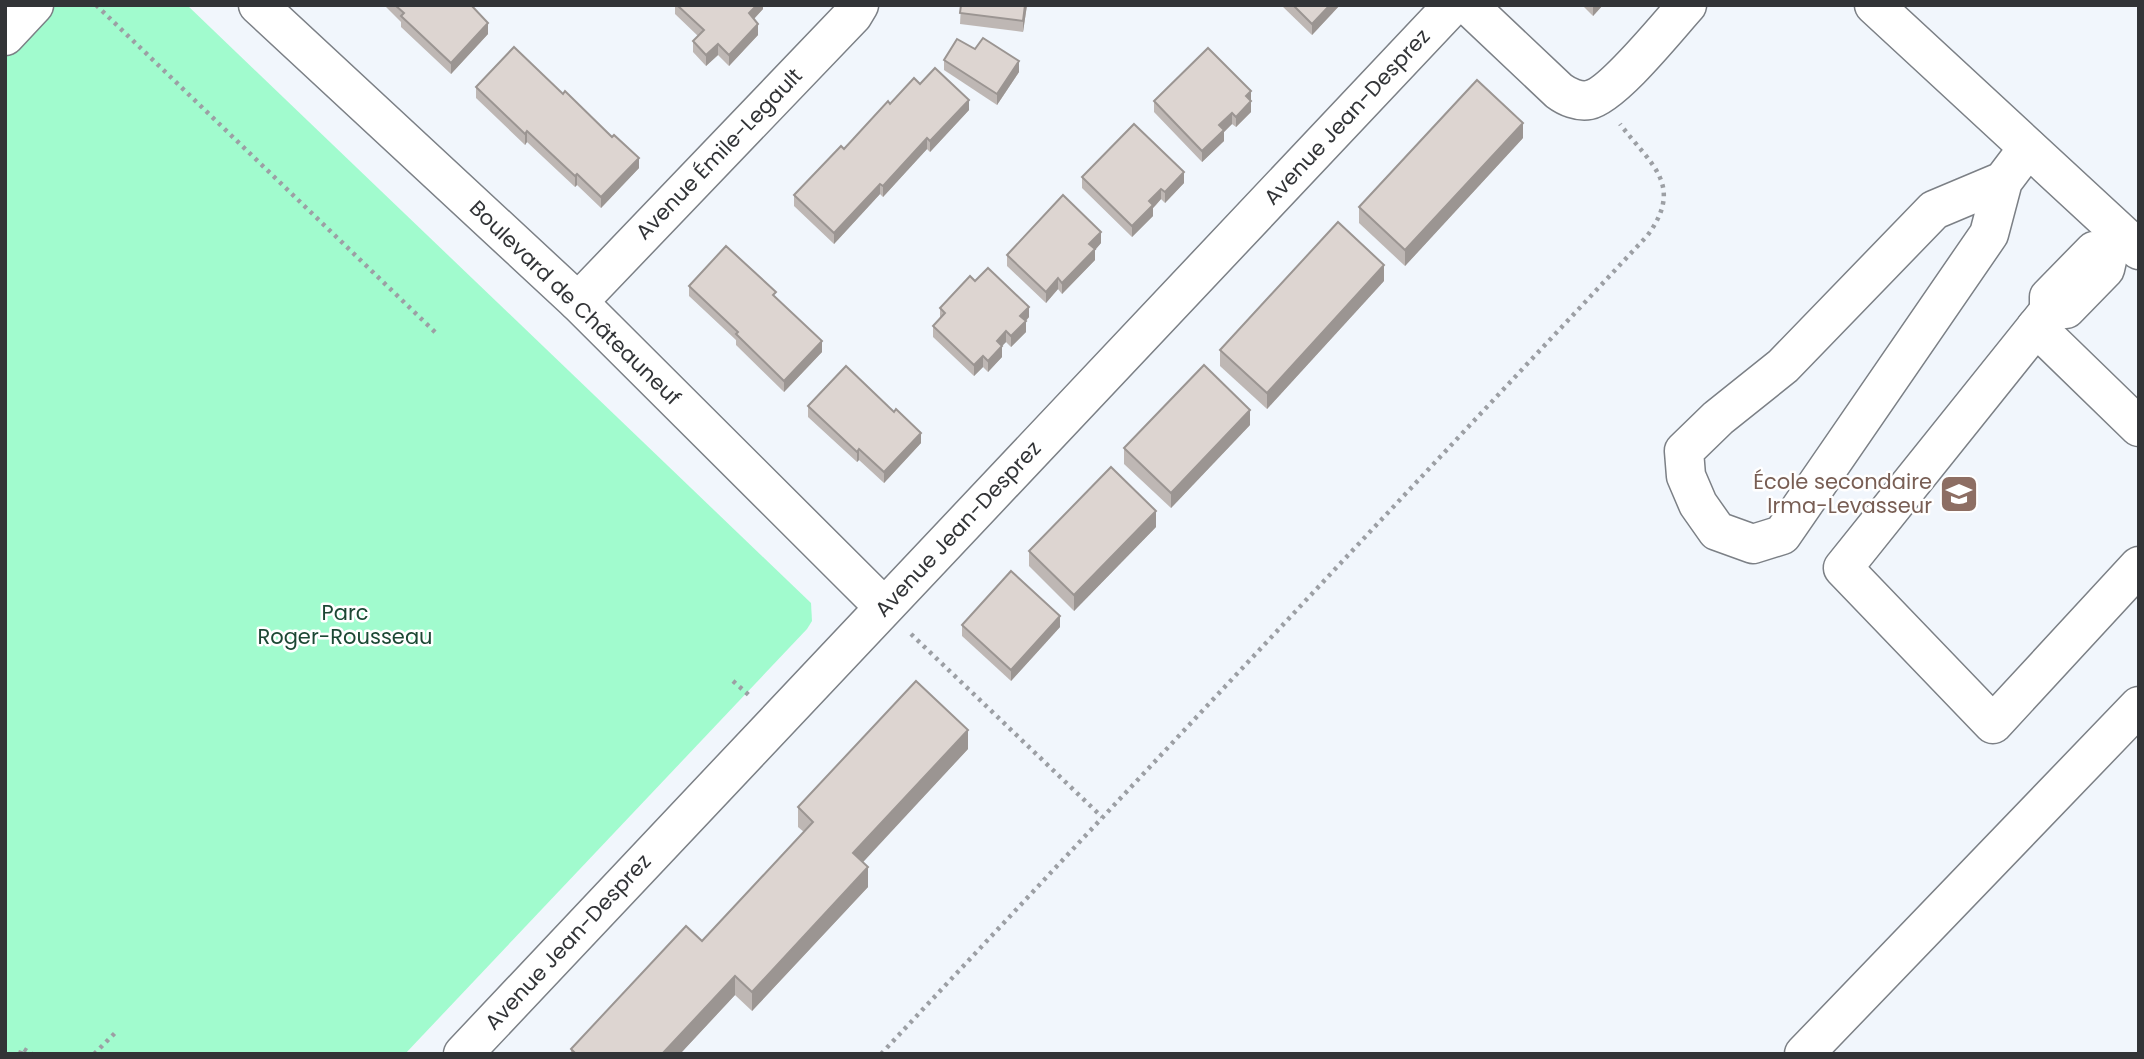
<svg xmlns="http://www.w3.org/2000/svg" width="2144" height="1059" font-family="Poppins,sans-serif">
<rect width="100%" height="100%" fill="#f1f6fc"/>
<path fill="#a1fbce" d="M5,5H187L811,603L812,621L807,629L405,1054H5Z"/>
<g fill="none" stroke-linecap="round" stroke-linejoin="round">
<g stroke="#7c8086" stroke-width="41">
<g id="minor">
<path d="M258,5L578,302L884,607"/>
<path d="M1468,5L1559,91C1567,97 1579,102 1589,100C1613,95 1668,26 1687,5"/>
<path d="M1874,5L2139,250"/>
<path d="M5,36L34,5"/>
<path d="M2003,181L1989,234L1782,535L1753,544L1717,531L1698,504L1686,476L1684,451L1718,418L1783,366L1934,210L2003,181L2028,148"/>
<path d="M2109,252L2094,251L2049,297V311L2066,309L2105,269L2109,252L2125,238"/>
<path d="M578,302L853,15L859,5"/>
<path d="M2049,311L1843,568L1993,724L2139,566"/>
<path d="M2036,327L2139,427"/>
<path d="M463,1054L1453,5"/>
<path d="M1804,1054L2139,706"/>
</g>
</g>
<g stroke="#9c9fa4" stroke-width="4.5" stroke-dasharray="3.5 5" stroke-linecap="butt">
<path d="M96,5L436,333"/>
<path d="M911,634L1102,817"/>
<path d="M733,681L751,697"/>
<path d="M20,1054L22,1048L32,1054"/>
<path d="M94,1054L116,1032"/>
<path d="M881,1054L1647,236C1685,185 1651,165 1620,124"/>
</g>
<use href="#minor" stroke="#fff" stroke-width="38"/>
</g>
<g fill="#beb7b4">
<path d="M384,5H471L488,34L451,74L401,27V22Z"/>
<path d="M675,5H763V9L754,19L758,35L729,66L718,55L706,66L693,52V41L698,36L675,14Z"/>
<path d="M961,5H1027L1023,32L960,24Z"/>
<path d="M1281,5H1340L1312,35Z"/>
<path d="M1582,5H1603L1593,16Z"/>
<path d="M944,60L1019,72L997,105L944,70Z"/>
<path d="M920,84L969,110L930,152L927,149L883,197L880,194L834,244L794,206V195L890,104Z"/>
<path d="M476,87L639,168L601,208L577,185L575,187L527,142L525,145L476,98Z"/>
<path d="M1251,91V112L1236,127L1232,124L1224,132V141L1202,162L1154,112V101Z"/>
<path d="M1523,138L1405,266L1359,223V207Z"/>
<path d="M1082,177L1184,183L1165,203L1161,199L1156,205L1153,208V216L1132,237L1082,188Z"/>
<path d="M1101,243L1095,250V260L1062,294L1058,289L1046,303L1007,266V255Z"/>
<path d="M975,281L1029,317L1026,321V332L1011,347L1006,342L1002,346V357L988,372L983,367L974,376L933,337V326L940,318V308Z"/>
<path d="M1384,281L1267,409L1220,366V350Z"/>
<path d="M689,286L776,298L822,352L784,392L736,345V340L689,296Z"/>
<path d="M808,406L921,443L884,483L859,460L857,462L808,417Z"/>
<path d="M1250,425L1171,508L1124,464V448Z"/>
<path d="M1156,527L1074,611L1029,566V551Z"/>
<path d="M962,625L1060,627L1011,681L962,636Z"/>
<path d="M968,749L862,862L868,887L752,1011L735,995L680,1054H571V1049L702,941L804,832L798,827V807Z"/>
</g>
<g fill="#9b9592">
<path d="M757,5H763V9L749,24V13Z"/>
<path d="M1025,5H1027L1023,32V21Z"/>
<path d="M1330,5H1340L1312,35V24Z"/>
<path d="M1593,5H1603L1593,16Z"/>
<path d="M488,23V34L451,74V63Z"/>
<path d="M758,24V35L729,66V55Z"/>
<path d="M718,44V55L706,66V55Z"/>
<path d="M1019,61V72L997,105V94Z"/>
<path d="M1251,91V112L1236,127V117L1246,96Z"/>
<path d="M969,100V110L930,152V141Z"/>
<path d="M1232,113V124L1224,132V141L1202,162V151L1219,125Z"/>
<path d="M1523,123V138L1405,266V250Z"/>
<path d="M527,131V142L525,145V134Z"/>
<path d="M927,138V149L883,197V186Z"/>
<path d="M639,158V168L601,208V197Z"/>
<path d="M1184,172V183L1165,203V192Z"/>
<path d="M577,174V185L575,187V176Z"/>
<path d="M880,184V194L834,244V233Z"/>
<path d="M1161,189V199L1153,208V216L1132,237V226L1149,201Z"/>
<path d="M1101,232V243L1095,250V260L1062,294V283L1089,244Z"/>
<path d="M1384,265V281L1267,409V393Z"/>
<path d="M1058,278V289L1046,303V292Z"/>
<path d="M1029,307V317L1020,327V316Z"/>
<path d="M1026,321V332L1011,347V336Z"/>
<path d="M1006,331V342L1002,346V357L988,372V361L997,341Z"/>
<path d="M822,341V352L784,392V381Z"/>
<path d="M983,356V367L974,376V365Z"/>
<path d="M1250,410V425L1171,508V493Z"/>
<path d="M921,433V443L884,483V472Z"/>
<path d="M859,449V460L857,462V452Z"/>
<path d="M1156,511V527L1074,611V595Z"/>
<path d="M1060,616V627L1011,681V670Z"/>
<path d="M968,730V749L853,873V853Z"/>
<path d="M868,867V887L752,1011V992Z"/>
<path d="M735,976V995L680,1054H662Z"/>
</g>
<g fill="#ddd5d1" stroke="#9b9592" stroke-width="2">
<path d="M395,5H471L488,23L451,63L401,16L404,13Z"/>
<path d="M677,5H757L749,13L758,24L729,55L718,44L706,55L693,41L704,30Z"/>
<path d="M961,5H1025L1023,21L960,13Z"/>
<path d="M1293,5H1330L1312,24Z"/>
<path d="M983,38L1019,61L997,94L944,60L957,39L975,49Z"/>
<path d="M514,47L563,94L565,91L612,137L614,135L639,158L601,197L577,174L575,176L527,131L525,134L476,87Z"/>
<path d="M1208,48L1251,91L1246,96L1251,101L1236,117L1232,113L1219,125L1224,130L1202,151L1154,101Z"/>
<path d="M935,68L969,100L930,141L927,138L883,186L880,184L834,233L794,195L841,146L844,149L888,101L890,104L914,78L920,84Z"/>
<path d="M1477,80L1523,123L1405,250L1359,207Z"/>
<path d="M1134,124L1184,172L1165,192L1161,189L1149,201L1153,205L1132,226L1082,177Z"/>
<path d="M1063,195L1101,232L1089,244L1095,249L1062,283L1058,278L1046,292L1007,255Z"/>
<path d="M1338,222L1384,265L1267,393L1220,350Z"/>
<path d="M726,246L776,292L773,295L822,341L784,381L736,334L738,332L689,286Z"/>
<path d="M988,268L1029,307L1020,316L1026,321L1011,336L1006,331L997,341L1002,346L988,361L983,356L974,365L933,326L945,313L940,308L970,276L975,281Z"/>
<path d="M1204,365L1250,410L1171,493L1124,448Z"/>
<path d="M846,366L894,412L896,409L921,433L884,472L859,449L857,452L808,406Z"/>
<path d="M1111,467L1156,511L1074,595L1029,551Z"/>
<path d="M1011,571L1060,616L1011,670L962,625Z"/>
<path d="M916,681L968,730L853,853L868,867L752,992L735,976L662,1054H576L571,1049L686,926L702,941L813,822L798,807Z"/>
</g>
<defs>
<g id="school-square" transform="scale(2.0125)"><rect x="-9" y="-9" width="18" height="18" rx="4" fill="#8d6e63" stroke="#fff"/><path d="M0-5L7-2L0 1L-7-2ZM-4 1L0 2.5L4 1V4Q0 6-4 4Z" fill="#fff"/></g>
</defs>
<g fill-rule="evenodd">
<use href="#school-square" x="1959" y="494"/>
</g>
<g text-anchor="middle" stroke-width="5" stroke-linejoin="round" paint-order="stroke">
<g font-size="21" fill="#323437" stroke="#fff">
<text transform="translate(1347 117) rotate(-47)" y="7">Avenue Jean-Desprez</text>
<text transform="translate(719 154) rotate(-46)" y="7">Avenue Émile-Legault</text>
<text transform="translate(575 303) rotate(44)" y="7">Boulevard de Châteauneuf</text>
<text transform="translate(958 529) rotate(-47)" y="7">Avenue Jean-Desprez</text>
<text transform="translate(568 942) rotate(-47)" y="7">Avenue Jean-Desprez</text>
</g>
<g font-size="21" fill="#785e54" stroke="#fff" text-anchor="end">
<text x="1932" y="489">École secondaire<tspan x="1932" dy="24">Irma-Levasseur</tspan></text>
</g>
<g font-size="21" fill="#1c4834" stroke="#fff">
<text x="345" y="620">Parc<tspan x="345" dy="24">Roger-Rousseau</tspan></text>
</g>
</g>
<rect width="2144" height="1059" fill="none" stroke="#323437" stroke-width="14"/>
</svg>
